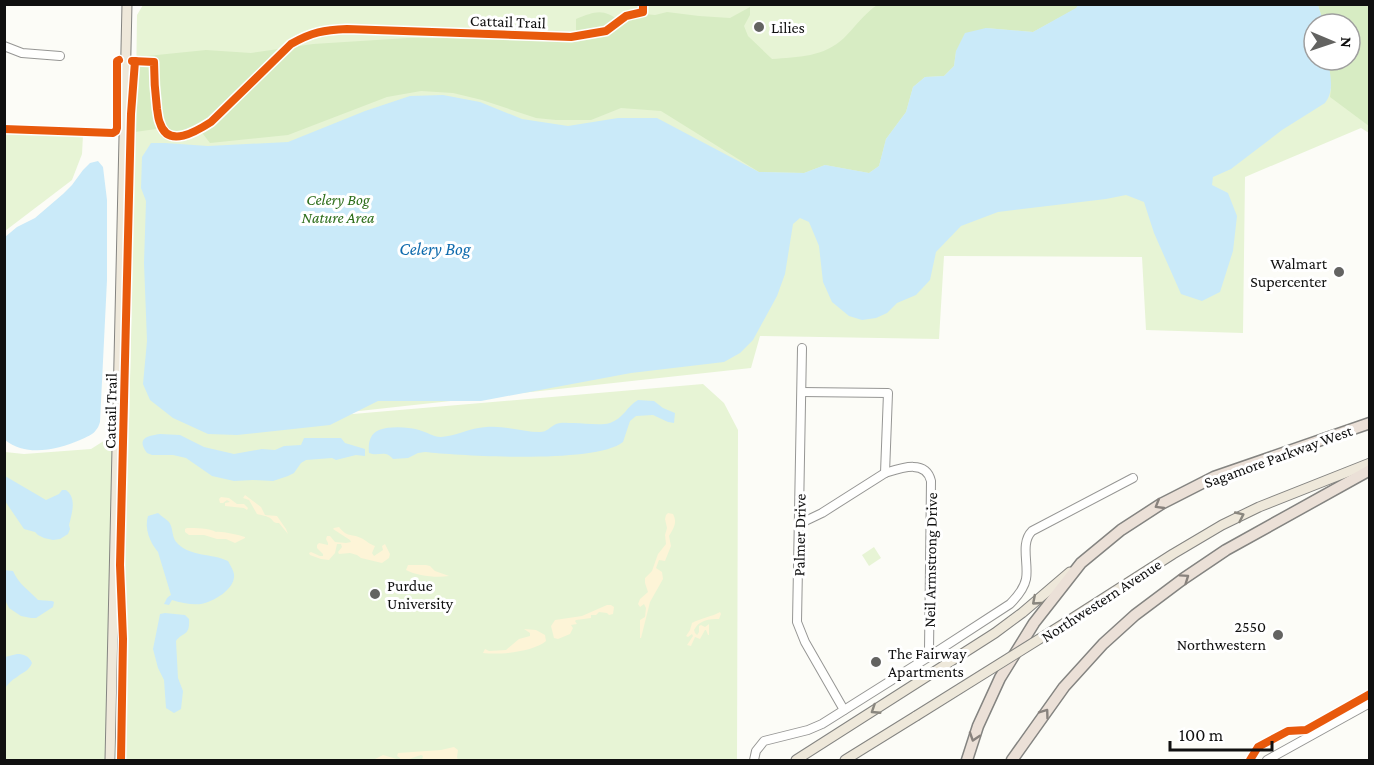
<svg xmlns="http://www.w3.org/2000/svg" width="1374" height="765" font-family="'Crimson Pro',serif">
<rect width="100%" height="100%" fill="#fcfcf7"/>
<g fill="#e7f4d5" fill-rule="evenodd">
<path d="M143,5H1369V133L1361,128L1245,177L1243,333L1146,330L1142,257L944,256L939,339L760,336L751,368L249,423L703,384L724,403L738,430L737,760H5V452L24,454L91,449L129,425L136,91L137,15ZM1314,24H1350V60H1314Z"/>
<path d="M5,133L83,135L82,154L72,180L5,231Z"/>
<path d="M874,547L881,558L869,566L862,555Z"/>
</g>
<g fill="#d7ecc3">
<path d="M1365,4L1369,6V126L1330,97L1331,89L1328,60H1350V24H1324L1318,5Z"/>
<path d="M877,5H1078L1077,8L1033,32L986,28L956,51L954,66L944,76L925,77L913,87L906,112L886,139L879,166L869,173L825,165L804,173L759,172L661,111L621,108L591,120H556L536,118L482,100L453,93L421,91L387,97L288,135L210,143L203,134L168,130L163,128L135,132L137,57L206,50L251,53L313,44L408,38L572,39L576,32V19C596,11 603,8 621,22L629,18L644,14L655,15L667,12L699,16L730,18L750,7V15L744,26L748,36L772,59C798,57 824,57 844,38C855,27 864,14 877,5Z"/>
</g>
<g fill="#fdf4d7">
<path d="M245,495L261,507L265,515L277,516L286,529L288,534L279,523C273,523 274,521 270,518C267,516 261,515 257,514L249,500L243,498Z"/>
<path d="M221,497L229,498L237,504H244L248,508L247,510L244,508L225,506V503L230,502L227,500L223,503H220L219,499Z"/>
<path d="M668,513L673,514C678,523 673,529 669,536L671,546L665,561L659,560L656,568L662,572L663,579L650,602L641,638H640V620L645,617L646,608L644,604L640,607L638,604L640,599L648,592L645,583V578L652,571L658,554L666,544L665,535L667,528L665,519L666,515Z"/>
<path d="M339,527C348,538 350,533 361,538C367,541 369,544 375,546L372,553L374,556L383,550L382,546L385,544L390,554L389,558L382,563L361,558L357,555L350,553L339,554L338,552L342,547L341,544H337L335,553L329,560L321,559L310,555L309,553L311,552L320,556H323V554L317,548V545L319,543L328,545V543L326,539L327,536H330L335,542L346,543L351,542L350,540L333,529L334,528Z"/>
<path d="M187,528C195,528 210,528 216,532C222,531 238,535 245,537V538L235,543L226,539H217L204,535H189L185,532V529Z"/>
<path d="M408,565H426L430,566L435,571L449,576C436,578 417,576 406,570Z"/>
<path d="M607,605H611L614,607L613,614L609,615L607,613L599,612L596,615H591V618L576,620L575,621L577,624L571,625L573,628L570,634L558,639L554,638L551,626L555,620L582,616Z"/>
<path d="M720,612L721,614L719,619C709,619 699,620 694,630L695,633L697,635L699,632V626L701,625L705,627L709,624V635H708L706,630H705L700,639L695,637L691,646L687,645L693,636L692,634L688,637L686,636L690,630L692,623C701,618 711,617 720,612Z"/>
<path d="M524,629L536,630L545,635L546,641C533,652 500,655 483,653L485,649L489,651L506,650L519,639L530,636V633Z"/>
<path d="M454,747L458,750L457,757L458,760H422L423,756L421,755L412,758L407,760H373L383,755L400,760V758L397,756L398,753L441,750Z"/>
</g>
<g fill="#caeaf9">
<path d="M1078,5H1318L1324,24H1314V60H1328C1330,75 1335,90 1325,103L1282,130L1231,169L1213,177L1212,185L1228,193L1237,216L1233,251L1220,292L1202,301L1181,294L1154,233L1144,202L1126,195L1106,199L998,212L961,226L936,252L930,280L916,295L897,303L887,313L876,318L862,320L849,316L832,302L823,282L819,246L809,222L800,218L793,224L785,274L777,296L753,340L740,353L724,362L631,373L481,401H378L330,425L237,435L208,434L173,418L150,400L143,384L147,341L144,263L146,201L141,188L142,157L151,143H165L208,146L288,142L365,111L410,96L443,95L480,102L522,119L568,126L618,118H657L759,172L804,173L825,165L869,173L879,166L886,139L906,112L913,87L925,77L944,76L954,66L956,51L965,33L986,28L1033,32L1076,8Z"/>
<path d="M98,161L103,167L107,200V280L100,422C99,425 98,428 96,430C93,435 86,437 80,440C57,450 26,457 5,440V237L17,227L35,218L63,194L72,185L83,170L90,163Z"/>
<path d="M638,400L654,401L663,408L675,413L674,423L668,422L653,415L636,416L630,421L623,442C596,464 462,456 425,452L418,453L408,458L393,459C385,449 379,457 369,453C368,445 369,434 379,430C390,426 408,427 419,430C427,432 433,437 441,437C456,436 470,428 486,427C504,425 522,432 540,432C547,432 550,427 556,424C561,422 568,423 574,423C585,423 599,426 610,423C624,418 627,406 638,400Z"/>
<path d="M160,434L180,435L204,447L234,454L262,449L275,450L284,446L301,445L304,438H341L345,443L365,449V456L356,455L336,460L332,458L306,460L301,463L294,473L288,476L273,481L253,480L234,481L212,476L186,458L173,455H152L147,453C136,438 147,436 160,434Z"/>
<path d="M5,476L46,500L59,494L62,490H66C77,498 72,513 69,525L70,529L68,534L60,539L53,540L44,538L38,535L35,532L24,529L5,501Z"/>
<path d="M158,513C161,516 166,519 169,522C174,529 171,538 178,544C192,557 211,553 228,561C230,565 233,569 234,574C236,589 213,602 201,604C192,605 181,603 172,600L169,605L164,604C167,599 166,598 171,595L158,552C150,543 144,528 148,516Z"/>
<path d="M4,570L13,571C19,585 29,590 38,600L52,601L54,602L53,607L36,618H31L21,616L9,608L5,600Z"/>
<path d="M165,613L185,615L189,619C190,637 183,631 176,641L178,678L183,691L181,709L174,713L166,708L164,680L158,668L153,649L160,614Z"/>
<path d="M17,654C24,654 29,656 32,663C29,671 23,672 17,677C13,679 8,684 5,688V657Z"/>
</g>
<g fill="none" stroke-linecap="round" stroke-linejoin="round">
<g stroke="#969694" stroke-width="10">
<g id="minor">
<path d="M4,46L22,53L60,56"/>
<path d="M802,348L797,622L805,642L844,710"/>
<path d="M885,473C901,468 926,459 931,481L929,651L930,656"/>
<path d="M799,524L822,513L885,473L888,393L802,392"/>
<path d="M754,760L756,751L764,741L808,730L822,724L930,656L1010,604C1017,597 1024,589 1026,579C1029,564 1020,543 1032,531L1133,478"/>
<path d="M1267,760L1370,703"/>
</g>
</g>
<g stroke="#848481" stroke-width="11">
<g id="major">
<path d="M1065,623L1173,554L1222,525L1259,507L1370,463"/>
<path d="M110,760L127,4"/>
<path d="M796,760L995,633L1022,613L1070,572"/>
<path d="M845,760L916,716"/>
</g>
</g>
<g stroke="#848481" stroke-width="13">
<g id="highway">
<path d="M967,760L978,726L1000,678L1034,623L1081,563L1121,530L1161,504L1214,477L1370,423"/>
<path d="M1012,760L1064,687L1103,644L1135,615L1183,579L1226,550L1370,470"/>
</g>
</g>
<use href="#minor" stroke="#fffffe" stroke-width="8"/>
<use href="#major" stroke="#eee8da" stroke-width="9"/>
<use href="#highway" stroke="#ebe0d7" stroke-width="10"/>
<g stroke="#848481" stroke-width="11" stroke-linecap="butt">
<path id="major-bridge" d="M916,716L1065,623"/>
</g>
<use href="#major-bridge" stroke="#eee8da" stroke-width="9"/>
<g stroke="#fff" stroke-width="11">
<g id="cycleway">
<path d="M132,61L154,62C154,79 155,93 157,109C158,114 158,119 160,123C168,149 197,131 211,122L291,44C312,32 324,30 347,29L571,37L606,31L626,16L643,12V4"/>
<path d="M4,129L113,133L116,131L117,128V61L119,60"/>
<path d="M121,760L123,639L120,565L131,114L135,61"/>
<path d="M1250,760L1258,747L1288,731L1306,730L1370,694"/>
</g>
</g>
<use href="#cycleway" stroke="#e8590c" stroke-width="8"/>
</g>
<defs><path id="oneway-chevron" d="M-2-3.5L2.5 0L-2 3.5" fill="none" stroke-width="1.6" stroke-linecap="round" stroke-linejoin="round" transform="scale(1.5)"/></defs>
<g stroke="#88827d">
<use href="#oneway-chevron" transform="translate(1159 505) rotate(149)"/>
<use href="#oneway-chevron" transform="translate(1185 578) rotate(-35)"/>
<use href="#oneway-chevron" transform="translate(1045 713) rotate(-54)"/>
<use href="#oneway-chevron" transform="translate(974 737) rotate(108)"/>
</g>
<g stroke="#8a877f">
<use href="#oneway-chevron" transform="translate(1240 516) rotate(-25)"/>
<use href="#oneway-chevron" transform="translate(1036 601) rotate(139)"/>
<use href="#oneway-chevron" transform="translate(875 710) rotate(147)"/>
</g>
<g fill="#636361" stroke="#fff" stroke-width="2">
<circle cx="759" cy="27" r="6"/>
<circle cx="1339" cy="272" r="6"/>
<circle cx="375" cy="594" r="6"/>
<circle cx="1278" cy="635" r="6"/>
<circle cx="876" cy="662" r="6"/>
</g>
<g text-anchor="middle" stroke-width="6" stroke-linejoin="round" paint-order="stroke">
<g font-size="16" fill="#101010" stroke="#fff">
<text transform="translate(508 21) rotate(2)" y="6">Cattail Trail</text>
<text transform="translate(110 411) rotate(-89)" y="6">Cattail Trail</text>
<text transform="translate(1278 456) rotate(-20)" y="6">Sagamore Parkway West</text>
<text transform="translate(799 535) rotate(-89)" y="6">Palmer Drive</text>
<text transform="translate(930 560) rotate(-89)" y="6">Neil Armstrong Drive</text>
<text transform="translate(1101 600) rotate(-33)" y="6">Northwestern Avenue</text>
</g>
<g font-size="16" fill="#101010" stroke="#fff" text-anchor="start">
<text x="771" y="33">Lilies</text>
<text x="1327" y="269" text-anchor="end">Walmart<tspan x="1327" dy="18">Supercenter</tspan></text>
<text x="387" y="591">Purdue<tspan x="387" dy="18">University</tspan></text>
<text x="1266" y="632" text-anchor="end">2550<tspan x="1266" dy="18">Northwestern</tspan></text>
<text x="888" y="659">The Fairway<tspan x="888" dy="18">Apartments</tspan></text>
</g>
<g font-size="16" font-style="italic" fill="#2e6e1b" stroke="#fff">
<text x="338" y="205">Celery Bog<tspan x="338" dy="18">Nature Area</tspan></text>
</g>
<g font-size="18" font-style="italic" fill="#0f6bad" stroke="#fff">
<text x="435" y="255">Celery Bog</text>
</g>
</g>
<rect width="1374" height="765" fill="none" stroke="#101010" stroke-width="12"/>
<g transform="translate(1332 42) rotate(92)"><circle r="28" fill="#ffffff" stroke="#9f9f9f" stroke-width="1.5"/>
<path d="M0-4.5L10 22L0 15L-10 22Z" fill="#636361"/>
<text y="-9" font-size="16" font-weight="bold" text-anchor="middle" fill="#101010">N</text>
</g>
<path d="M1170 741v9h102v-9" fill="none" stroke="#101010" stroke-width="3"/>
<text x="1179" y="741" font-size="18" fill="#101010" stroke="#ffffff" stroke-width="4.5" paint-order="stroke">100 m</text>
</svg>
